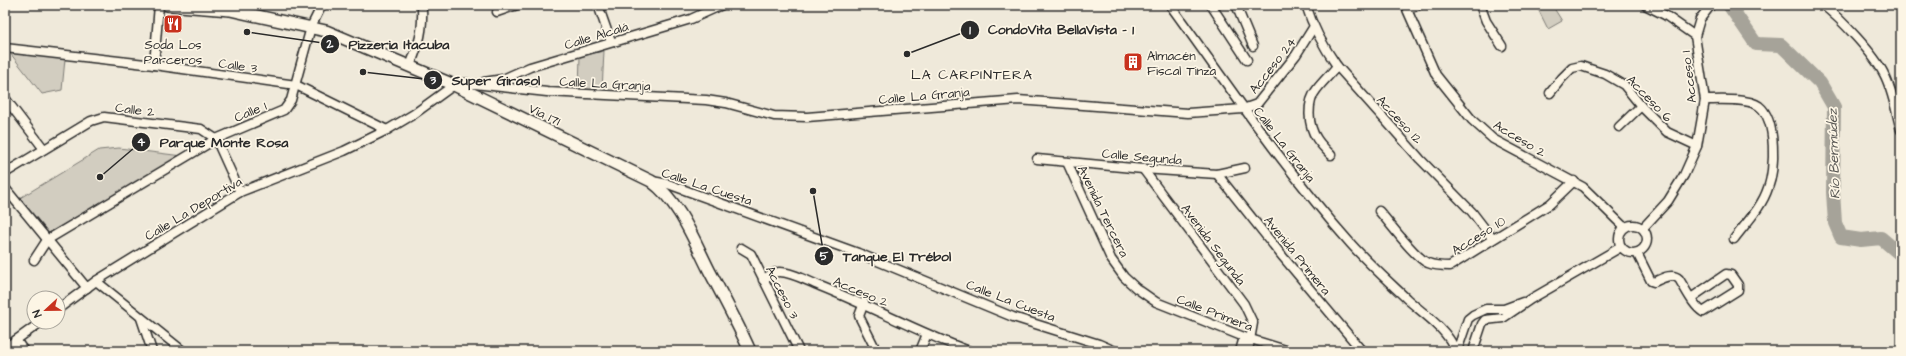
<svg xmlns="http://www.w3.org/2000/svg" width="1906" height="356" font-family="'Architects Daughter',sans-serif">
<rect width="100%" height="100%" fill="#efe9da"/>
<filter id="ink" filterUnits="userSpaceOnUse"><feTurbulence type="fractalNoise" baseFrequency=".025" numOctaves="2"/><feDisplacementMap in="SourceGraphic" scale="8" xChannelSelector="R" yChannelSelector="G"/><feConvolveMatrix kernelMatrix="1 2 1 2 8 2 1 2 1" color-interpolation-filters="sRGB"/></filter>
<g filter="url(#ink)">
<g fill="#d2cdc0" stroke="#7e7c76">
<path d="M1536,5H1552L1562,21L1548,29Z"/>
<path d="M604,51L602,91L579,89L580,56Z"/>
<path d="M10,53L65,59L62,90L42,94Z"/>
<path d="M119,148L182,156L49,233L20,198L99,150Z"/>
</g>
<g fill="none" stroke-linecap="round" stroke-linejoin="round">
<path stroke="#a6a399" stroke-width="14" d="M1729,5L1756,44L1781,45L1820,83L1834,107L1833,192L1835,223L1841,237L1861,240L1881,238L1901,255"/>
<g stroke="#2b2b2b" stroke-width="11">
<g id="street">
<path d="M598,5L611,42"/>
<path d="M1170,5C1229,86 1284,169 1351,244C1368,263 1388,281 1407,299C1425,315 1446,328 1456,351"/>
<path d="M1211,5L1247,60"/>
<path d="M1236,5L1253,46"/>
<path d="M1306,5C1313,28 1323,46 1337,66L1420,159L1472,212L1492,238"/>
<path d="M1405,5L1436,75L1472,120L1493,139L1583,187L1624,227"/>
<path d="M1480,5L1486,21L1502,46"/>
<path d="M1645,5L1665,15L1695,36"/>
<path d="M1823,5C1841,19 1874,54 1884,74C1893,91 1896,112 1901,130"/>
<path d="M1408,9L1419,5"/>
<path d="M497,12L517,5"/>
<path d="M5,48L154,65L296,85L387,130"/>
<path d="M154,65L159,5"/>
<path d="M410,66C420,41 423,32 422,5"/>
<path d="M484,82L503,79L530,67L691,19L722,5"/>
<path d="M1550,93L1562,78L1572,68L1581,66L1605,74L1624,85L1641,106L1667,132L1697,146"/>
<path d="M5,98L44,149"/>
<path d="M1705,100C1719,100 1748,98 1759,106C1777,120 1775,170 1768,188C1762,207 1746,223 1734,239"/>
<path d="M1619,127L1641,106"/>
<path d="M1331,155C1326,150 1321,145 1317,139C1308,126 1306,102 1317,89C1323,81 1331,74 1337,66"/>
<path d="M1037,159L1143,169L1217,174L1245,168"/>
<path d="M1067,162L1111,259L1124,277L1136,288L1156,302L1194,317L1244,337L1289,351"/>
<path d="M1143,169L1244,304L1253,323L1248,351"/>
<path d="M5,173L91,121L104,117L201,129L216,139L240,192"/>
<path d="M1217,174L1283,257L1362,351"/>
<path d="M652,181L668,184L858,253L1013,317L1099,344L1115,351"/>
<path d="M5,188L87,288"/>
<path d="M1379,211C1390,223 1415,258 1428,263C1435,266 1442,266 1450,266L1550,204L1574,181"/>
<circle cx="1633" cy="239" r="14"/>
<path d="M1643,228L1668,201L1684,175L1697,146L1705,100L1695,36L1700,19L1711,5"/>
<path d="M741,248L751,254L799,351"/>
<path d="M1637,253L1651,281L1654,282C1661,279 1672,272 1679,279C1685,288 1693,306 1703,312L1738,290V285L1731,275L1726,274L1691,298"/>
<path d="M34,260L47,240L216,139L284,110L291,100L311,27L322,5"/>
<path d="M763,280C768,276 773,272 779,272C792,272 807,281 820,286C870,306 918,332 969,351"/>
<path d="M96,281L183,351"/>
<path d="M864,303L859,316L874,346"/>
<path d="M58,309L96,281L240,192L344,151L387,130L414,114L454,85L465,83L547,92L706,100L726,103L774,116L807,117L1018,100L1188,113L1243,109L1257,104L1296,55L1313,28"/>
<path d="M141,318L152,351"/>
<path d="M16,340L24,351"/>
<path d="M5,348L41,322"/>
<path d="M920,351L927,334"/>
<path d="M1240,351L1244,337"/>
<path d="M1457,351L1468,319L1473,315L1486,309H1504L1523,302"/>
<path d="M1473,351L1482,324L1485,320L1503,318L1531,299L1621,247"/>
</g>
</g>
<g stroke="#2b2b2b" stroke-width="14">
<path id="secondary" d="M167,5L230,10L326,31L454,85L651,181C680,202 694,241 710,272C724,298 738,324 750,351"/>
</g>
<use href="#street" stroke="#fcf5e5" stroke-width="8"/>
<use href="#secondary" stroke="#fcf5e5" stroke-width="11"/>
</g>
</g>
<defs>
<g id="restaurant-square" transform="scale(1)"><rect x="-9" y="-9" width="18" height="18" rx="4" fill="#c8321e" stroke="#fcf5e5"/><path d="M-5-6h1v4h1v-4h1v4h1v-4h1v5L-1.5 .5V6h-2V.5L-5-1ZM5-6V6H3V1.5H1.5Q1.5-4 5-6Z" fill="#fff"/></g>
<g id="building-square" transform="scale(1)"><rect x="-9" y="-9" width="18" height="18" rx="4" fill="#c8321e" stroke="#fcf5e5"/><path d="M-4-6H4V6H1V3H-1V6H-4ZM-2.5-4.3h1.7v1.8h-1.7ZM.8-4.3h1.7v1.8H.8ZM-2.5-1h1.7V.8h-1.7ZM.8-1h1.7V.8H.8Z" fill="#fff"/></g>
</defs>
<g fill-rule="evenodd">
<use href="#restaurant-square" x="173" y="24"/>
<use href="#building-square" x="1133" y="62"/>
</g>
<g text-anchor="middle" stroke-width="3.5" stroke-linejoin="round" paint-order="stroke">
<g font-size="13" fill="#2b2b2b" stroke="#fcf5e5">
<text transform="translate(596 35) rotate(-17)" y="5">Calle Alcalá</text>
<text transform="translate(238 65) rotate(8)" y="5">Calle 3</text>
<text transform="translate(1272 65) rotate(-52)" y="5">Acceso 24</text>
<text transform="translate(1688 77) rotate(-97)" y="5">Acceso 1</text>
<text transform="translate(605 83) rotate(3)" y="5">Calle La Granja</text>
<text transform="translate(924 95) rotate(-5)" y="5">Calle La Granja</text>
<text transform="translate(1650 98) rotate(46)" y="5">Acceso 6</text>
<text transform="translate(135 109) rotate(7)" y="5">Calle 2</text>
<text transform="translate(250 111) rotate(-23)" y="5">Calle 1</text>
<text transform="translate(545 114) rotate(26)" y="5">Vía 171</text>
<text transform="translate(1400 119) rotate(47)" y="5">Acceso 12</text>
<text transform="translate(1520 138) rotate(31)" y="5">Acceso 2</text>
<text transform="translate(1285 144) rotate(52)" y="5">Calle La Granja</text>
<text transform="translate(1142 156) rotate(5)" y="5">Calle Segunda</text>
<text transform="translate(707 186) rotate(18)" y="5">Calle La Cuesta</text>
<text transform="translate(193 208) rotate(-31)" y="5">Calle La Deportiva</text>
<text transform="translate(1104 211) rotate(64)" y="5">Avenida Tercera</text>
<text transform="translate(1478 235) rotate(-32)" y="5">Acceso 10</text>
<text transform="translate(1214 244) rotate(53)" y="5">Avenida Segunda</text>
<text transform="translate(1298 255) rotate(51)" y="5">Avenida Primera</text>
<text transform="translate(861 291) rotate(23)" y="5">Acceso 2</text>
<text transform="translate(783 292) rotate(63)" y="5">Acceso 3</text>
<text transform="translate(1011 300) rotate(21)" y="5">Calle La Cuesta</text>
<text transform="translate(1215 312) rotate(21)" y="5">Calle Primera</text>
</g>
<g font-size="13" fill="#2b2b2b" stroke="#fcf5e5">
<text x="173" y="49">Soda Los<tspan x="173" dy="15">Parceros</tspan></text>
<text x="1147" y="60" text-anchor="start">Almacén<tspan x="1147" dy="15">Fiscal Tinza</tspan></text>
</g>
<g font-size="14" letter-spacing="1" fill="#2b2b2b" stroke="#fcf5e5">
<text x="972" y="79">LA CARPINTERA</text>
</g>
<g font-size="14" font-style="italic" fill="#565552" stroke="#fcf5e5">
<text transform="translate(1833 154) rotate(-92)" y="5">Río Bermúdez</text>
</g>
</g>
<path fill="none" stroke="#2b2b2b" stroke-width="1.5" d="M907 54L970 30M247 32L330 44M363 72L433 80M100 177L141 142M813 191L824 256"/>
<g fill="#2b2b2b" stroke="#fcf5e5" stroke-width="1.5">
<circle cx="907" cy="54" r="4"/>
<circle cx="247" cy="32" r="4"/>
<circle cx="363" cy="72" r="4"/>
<circle cx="100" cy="177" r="4"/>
<circle cx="813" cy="191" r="4"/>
<circle cx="970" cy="30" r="10"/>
<circle cx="330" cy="44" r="10"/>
<circle cx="433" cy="80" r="10"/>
<circle cx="141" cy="142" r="10"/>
<circle cx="824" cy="256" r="10"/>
</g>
<g font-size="12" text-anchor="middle" font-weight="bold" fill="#fff">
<text x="970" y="34">1</text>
<text x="330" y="48">2</text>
<text x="433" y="84">3</text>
<text x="141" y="146">4</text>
<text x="824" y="260">5</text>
</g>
<g font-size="14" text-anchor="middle" font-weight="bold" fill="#2b2b2b" stroke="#fcf5e5" stroke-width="3.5" stroke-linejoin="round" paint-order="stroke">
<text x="1061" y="34">CondoVita BellaVista - 1</text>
<text x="399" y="49">Pizzeria Itacuba</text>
<text x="496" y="85">Super Girasol</text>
<text x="224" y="147">Parque Monte Rosa</text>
<text x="897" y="261">Tanque El Trébol</text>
</g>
<rect width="1906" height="356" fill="none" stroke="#fcf5e5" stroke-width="20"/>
<rect x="10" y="10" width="1886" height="336" fill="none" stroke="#2b2b2b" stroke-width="1.5" filter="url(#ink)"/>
<g transform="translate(46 310) rotate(248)"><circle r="19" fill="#fcf5e5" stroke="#a8a49b"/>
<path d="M0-3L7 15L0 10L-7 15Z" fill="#c8321e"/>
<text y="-6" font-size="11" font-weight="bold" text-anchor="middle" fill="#2b2b2b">N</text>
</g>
</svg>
